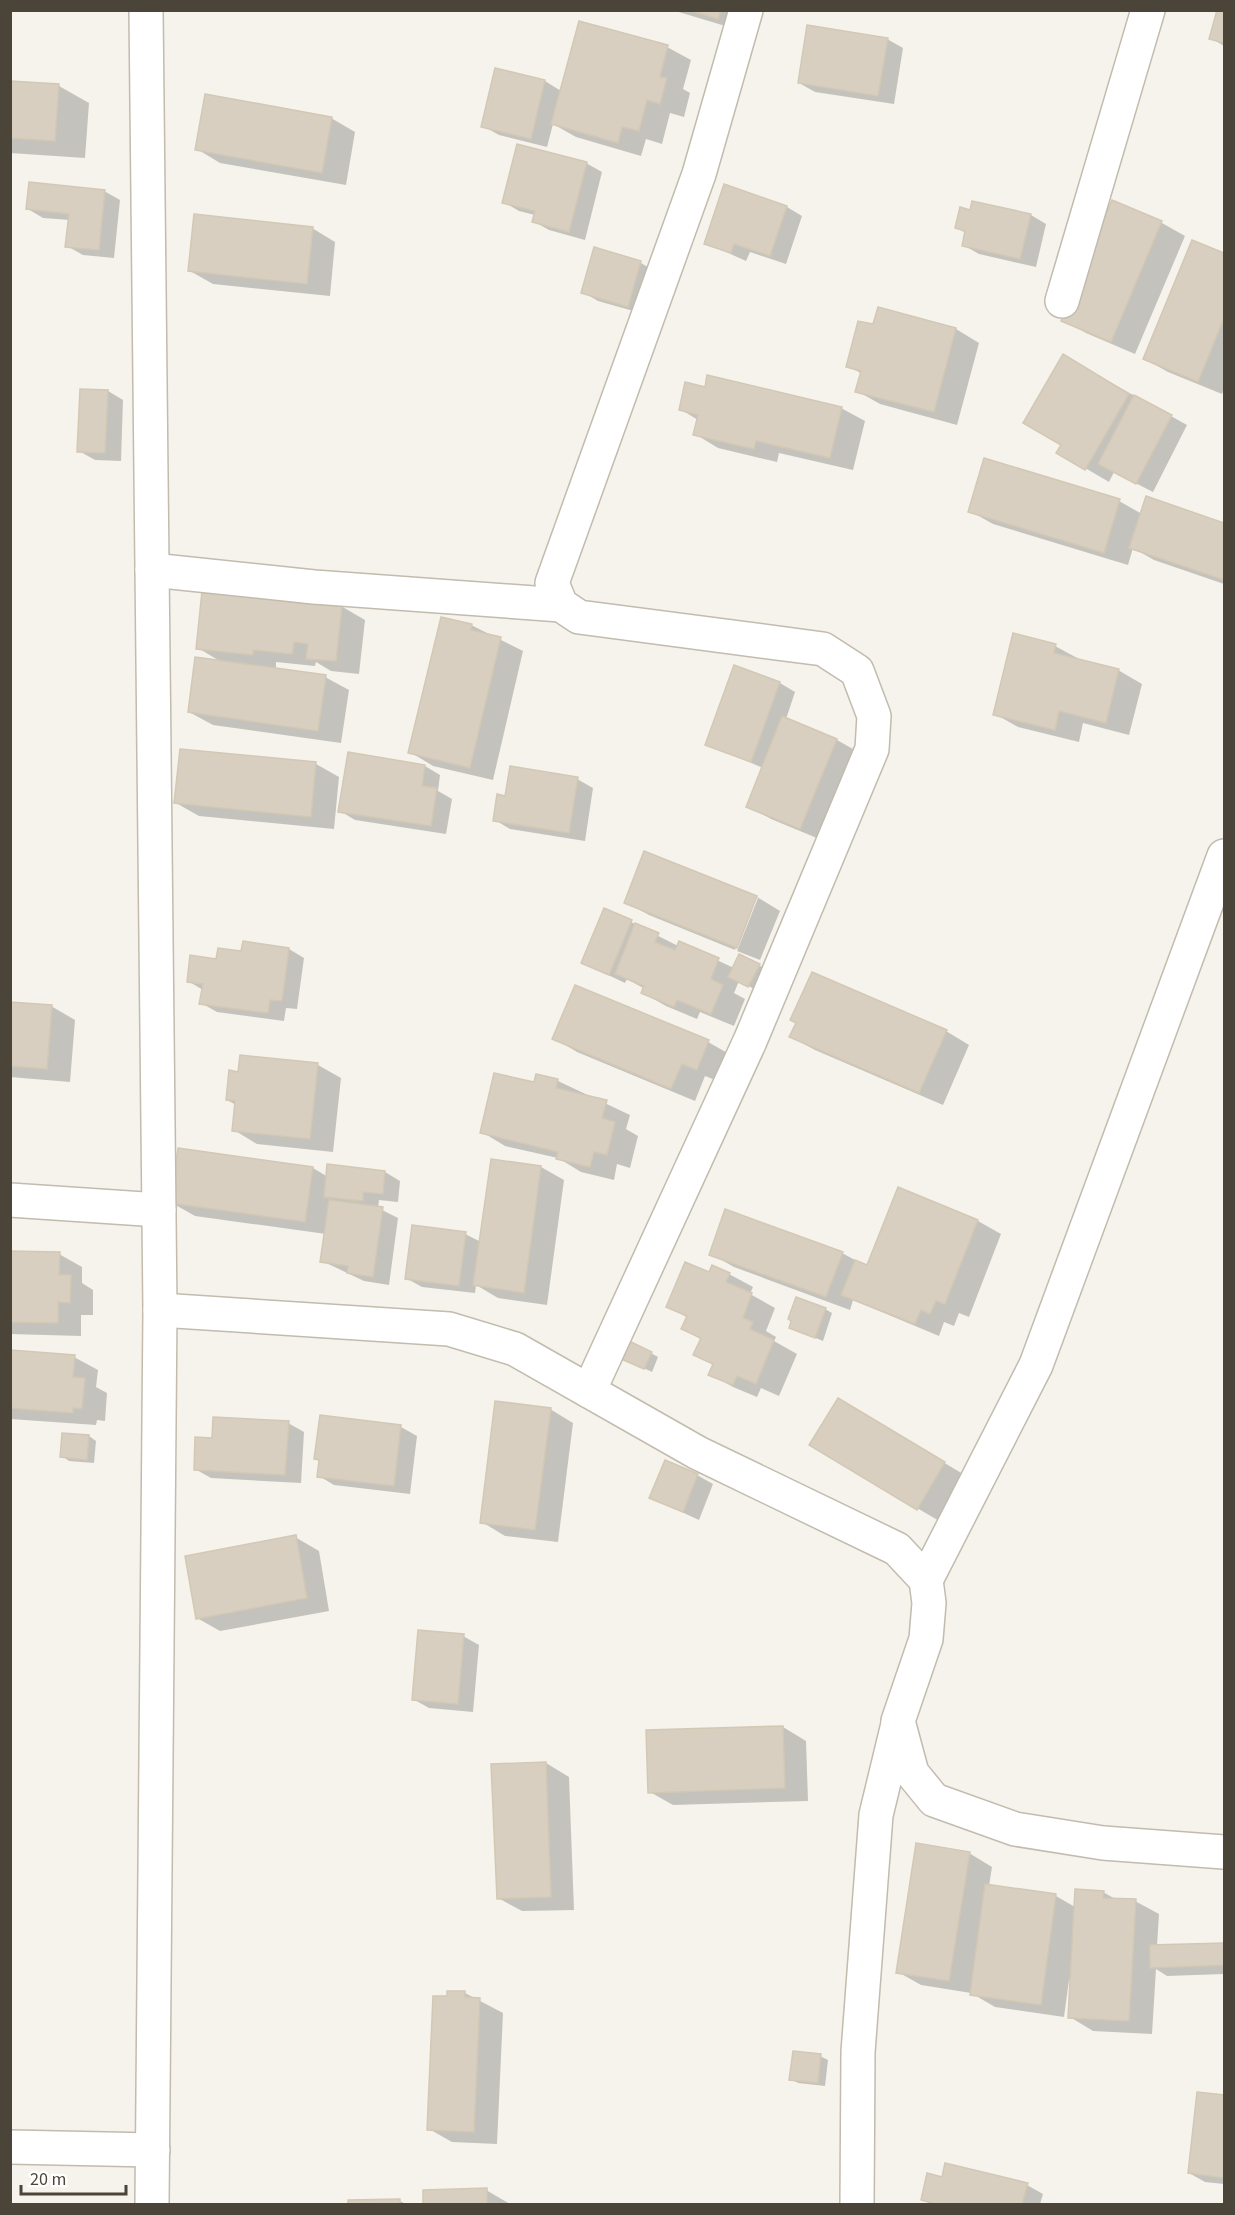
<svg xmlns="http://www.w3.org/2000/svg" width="1235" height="2215" font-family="'Source Sans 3',sans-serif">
<rect width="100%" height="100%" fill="#f6f3ec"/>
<g fill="#0003">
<path d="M672,10H748L742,31Z"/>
<path d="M1219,10H1224V46L1211,38Z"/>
<path d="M887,39L903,48L894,104L815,92L799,83Z"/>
<path d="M667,47L691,60L683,89L690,93L684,117L670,113L662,144L646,139L641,156L576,137L553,124L547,147L499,135L483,126L496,69L545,81L561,91Z"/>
<path d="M10,82L59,86L89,103L85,158L10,153Z"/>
<path d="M331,118L355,132L346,185L220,163L197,149Z"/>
<path d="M586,163L602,172L585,240L549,230L533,221L535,215L519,211L504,202Z"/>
<path d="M104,191L120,200L114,258L83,255L67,246L70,220L43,218L28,209Z"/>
<path d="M1113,202L1162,223L1185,236L1135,354L1086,333L1063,320Z"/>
<path d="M787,207L802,216L786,264L750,252L746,261L706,243Z"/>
<path d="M972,212L1031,215L1046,224L1036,267L979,254L963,245L966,233L957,228Z"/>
<path d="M312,228L335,242L330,296L213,284L190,271Z"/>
<path d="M1193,241L1224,254V388L1222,394L1168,372L1145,359Z"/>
<path d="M595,249L641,263L656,272L644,314L598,301L583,292Z"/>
<path d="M879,309L956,329L979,343L957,425L880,404L857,391L862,374L848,366L874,326Z"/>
<path d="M1063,356L1187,425L1153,492L1114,472L1109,482L1058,452L1063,444Z"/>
<path d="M706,388L841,408L865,421L853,470L779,453L777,462L718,448L695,434L698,420L680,409Z"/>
<path d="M108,391L123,400L121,461L95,460L79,451Z"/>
<path d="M1147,498L1224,525V584L1154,560L1133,548L1128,565L993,524L970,511L1119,501L1142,514Z"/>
<path d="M341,606L365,620L359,674L331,671L316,662L315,666L276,662V670L325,677L349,690L341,743L213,725L189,712L223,663L198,648Z"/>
<path d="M471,625L523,651L493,780L433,766L410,752Z"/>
<path d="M1055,646L1079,659L1118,670L1142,684L1129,735L1083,723L1079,742L1018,727L995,714Z"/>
<path d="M735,667L780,683L795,692L786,719L837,740L860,753L824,841L771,819L748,806L763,768L707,744Z"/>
<path d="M316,764L339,777L334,829L199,816L176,803Z"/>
<path d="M425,766L440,775L438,791L452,799L446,834L355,820L340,811Z"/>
<path d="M577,779L593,788L585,841L510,829L495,820L507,797Z"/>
<path d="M645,853L757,897L780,911L760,960L737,951L758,898H755L735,950L649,915L625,902Z"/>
<path d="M631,922L678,946L680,943L734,968L759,965L766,970L756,990L739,981L734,993L745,999L734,1026L700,1012L697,1019L666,1006L643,993L645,989L627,979L625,983L583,963Z"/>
<path d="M289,949L304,958L297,1009L286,1008L284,1021L217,1012L201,1003L203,990L188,981L218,961L242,953Z"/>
<path d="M10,1003L51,1006L75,1020L70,1082L10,1077Z"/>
<path d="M798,1023L946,1031L969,1045L943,1105L815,1050L791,1037Z"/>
<path d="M554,1038L708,1042L731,1055L720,1082L705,1076L695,1101L577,1052Z"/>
<path d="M318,1065L341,1078L333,1152L257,1144L234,1130L236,1105L227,1100L240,1074Z"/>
<path d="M558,1081L630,1115L626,1129L638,1136L630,1168L617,1164L614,1180L581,1172L558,1158L505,1146L482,1132L535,1084Z"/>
<path d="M492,1160L541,1167L564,1180L547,1305L498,1298L476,1285L475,1293L422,1287L406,1278L465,1234L481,1242Z"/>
<path d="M313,1168L328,1177L385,1172L400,1181L398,1202L379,1200L378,1208L398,1218L389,1285L364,1281L322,1261L326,1234L195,1216L172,1203Z"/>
<path d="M899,1189L978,1221L1001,1234L969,1317L959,1313L954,1326L944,1322L939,1336L853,1300L850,1310L734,1267L711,1254L842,1253L868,1267Z"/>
<path d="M10,1252L59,1254L82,1267V1283L93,1290V1315H81V1336L10,1334Z"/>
<path d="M710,1274H729L753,1287L750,1294L775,1308L766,1331L776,1337L774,1341L797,1354L779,1396L761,1388L757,1397L733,1387L710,1374L714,1365L695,1355L702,1340L683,1329L688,1318L668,1306Z"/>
<path d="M825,1309L832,1313L823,1341L791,1328Z"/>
<path d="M10,1351L74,1357L98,1370L96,1387L107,1393L105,1421L97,1420L96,1425L10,1419Z"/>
<path d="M651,1353L658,1357L652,1372L629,1361Z"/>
<path d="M550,1409L573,1423L558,1542L505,1536L482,1522Z"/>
<path d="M861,1413L968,1477L941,1522L917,1508Z"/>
<path d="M321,1417L401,1427L417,1436L410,1494L334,1485L319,1476L321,1461L316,1459Z"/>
<path d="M288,1423L304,1432L301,1483L211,1478L195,1469L214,1439Z"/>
<path d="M89,1436L96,1441L94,1463L69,1461L62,1456Z"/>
<path d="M697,1475L713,1484L699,1520L651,1498Z"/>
<path d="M295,1537L319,1551L329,1611L220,1631L197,1618Z"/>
<path d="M463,1636L479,1645L473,1712L429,1708L413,1699Z"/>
<path d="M783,1727L806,1741L808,1801L673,1805L650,1792L648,1732Z"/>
<path d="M546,1763L569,1777L574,1910L522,1911L498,1898Z"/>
<path d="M969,1853L992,1867L989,1886L1056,1896L1075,1907L1103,1892L1117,1900L1135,1901L1159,1914L1157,1946L1224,1945V1974L1167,1976L1156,1969L1152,2034L1093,2031L1070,2017L1072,1981L1069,1980L1064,2017L995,2007L971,1993L921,1985L898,1972Z"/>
<path d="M465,1993L503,2013L497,2144L452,2142L429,2129L448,1998Z"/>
<path d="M820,2056L828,2060L825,2086L798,2083L791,2079Z"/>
<path d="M1199,2093L1224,2096V2184L1205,2182L1189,2173Z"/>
<path d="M943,2178L1027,2185L1043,2194L1040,2204H932L923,2199Z"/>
<path d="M486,2190L510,2204H424V2191Z"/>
<path d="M349,2201H400L406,2204H349Z"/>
</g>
<g fill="#d8cfc1" stroke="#d3c8b4" stroke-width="1.5">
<path d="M689,10H721L718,19Z"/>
<path d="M1217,10H1224V43L1209,39Z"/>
<path d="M579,21L668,45L660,77L667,78L660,104L647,100L639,131L622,127L618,143L551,124Z"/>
<path d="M807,25L888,38L878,96L798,83Z"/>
<path d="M495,68L545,80L531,139L481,127Z"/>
<path d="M10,81L59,84L55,141L10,138Z"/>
<path d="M205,94L332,117L322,173L195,150Z"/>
<path d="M517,144L587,162L569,232L532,222L535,211L502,203Z"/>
<path d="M29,182L105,190L99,250L65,247L69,214L26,209Z"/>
<path d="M724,184L787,206L770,256L734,244L731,253L704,244Z"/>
<path d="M1112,200L1162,221L1111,342L1061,321Z"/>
<path d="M972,201L1031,214L1020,259L962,246L965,231L955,228L960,207L970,210Z"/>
<path d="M194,214L313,227L307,284L188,271Z"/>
<path d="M1192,240L1224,253V318L1198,382L1143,359Z"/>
<path d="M594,247L641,261L628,307L581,293Z"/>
<path d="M878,307L956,328L934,412L855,392L861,371L846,367L858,321L873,324Z"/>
<path d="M1063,354L1129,394L1085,470L1056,453L1061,445L1023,423Z"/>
<path d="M707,375L842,407L830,458L756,441L754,449L693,435L698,415L679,410L685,382L705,387Z"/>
<path d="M80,389L108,390L105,453L77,452Z"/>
<path d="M1134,395L1172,415L1136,484L1098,464Z"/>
<path d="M984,458L1120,499L1104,553L968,512Z"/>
<path d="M1146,496L1224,523V580L1129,548Z"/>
<path d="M202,591L342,605L336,661L306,659L308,644L294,642L292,654L253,650V655L196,649Z"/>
<path d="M441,617L472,624L471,630L501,637L470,768L408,753Z"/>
<path d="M1013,633L1056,644L1054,653L1119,669L1106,723L1059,711L1055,730L993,715Z"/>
<path d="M195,657L326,675L318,731L188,712Z"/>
<path d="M734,665L780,682L751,762L705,745Z"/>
<path d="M782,716L837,739L800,829L746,807Z"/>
<path d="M180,749L316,762L311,817L174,803Z"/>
<path d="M348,752L425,765L422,786L437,788L431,826L338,812Z"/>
<path d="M510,766L578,777L569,833L493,821L497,794L505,796Z"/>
<path d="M644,851L757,896L737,948L624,903Z"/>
<path d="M604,908L632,920L609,975L581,963Z"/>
<path d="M635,923L659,933L655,942L675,950L679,941L719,958L711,979L723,985L711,1014L677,1000L674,1007L641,993L644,986L615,974Z"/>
<path d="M243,941L289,948L282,1001L270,1000L268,1013L199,1004L203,984L187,982L190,955L216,959L218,948L241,951Z"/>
<path d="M739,954L760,964L748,987L728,977Z"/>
<path d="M812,972L947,1030L919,1093L789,1037L796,1023L790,1020Z"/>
<path d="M575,985L709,1040L697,1070L682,1064L671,1089L552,1039Z"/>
<path d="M10,1002L52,1005L47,1069L10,1066Z"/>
<path d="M240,1055L318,1063L310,1139L232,1131L235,1101L226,1100L229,1070L238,1072Z"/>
<path d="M494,1073L534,1082L536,1074L558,1079L556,1088L607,1100L602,1118L615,1122L607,1155L594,1152L590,1167L556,1159L558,1152L480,1133Z"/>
<path d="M178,1148L313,1167L305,1222L170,1203Z"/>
<path d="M491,1159L541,1166L524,1293L473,1285Z"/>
<path d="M327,1164L385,1171L383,1194L363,1192V1201L324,1197Z"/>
<path d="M898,1187L978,1220L945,1304L936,1301L930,1314L921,1310L915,1324L841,1295L855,1260L867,1265Z"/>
<path d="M329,1200L383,1207L373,1277L347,1273L348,1266L320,1262Z"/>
<path d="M725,1209L843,1252L826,1297L709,1255Z"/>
<path d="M412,1225L466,1232L459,1286L405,1279Z"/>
<path d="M10,1251L60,1252L59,1275H71L70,1303L58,1302V1323L10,1322Z"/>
<path d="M685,1262L709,1272L712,1265L730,1273L726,1282L752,1293L743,1318L753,1322L750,1329L774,1340L756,1384L737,1376L733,1385L708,1375L713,1364L693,1355L701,1338L681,1329L687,1316L666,1307Z"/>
<path d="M796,1297L826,1308L815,1338L789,1328L791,1321L788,1319Z"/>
<path d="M627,1340L652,1352L644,1369L619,1358Z"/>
<path d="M10,1350L75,1355L73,1377L85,1378L82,1409L73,1408V1413L10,1408Z"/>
<path d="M838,1398L945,1462L917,1510L809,1445Z"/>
<path d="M495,1401L551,1408L535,1530L480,1523Z"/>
<path d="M320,1415L401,1425L394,1486L317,1477L319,1460L314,1459Z"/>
<path d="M213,1417L289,1421L285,1475L194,1470L195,1437L212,1438Z"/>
<path d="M62,1433L89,1435L87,1460L60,1457Z"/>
<path d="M665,1460L698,1474L683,1512L649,1498Z"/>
<path d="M296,1535L307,1598L196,1619L185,1556Z"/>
<path d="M418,1630L464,1634L458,1704L412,1700Z"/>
<path d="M783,1726L785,1788L648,1793L646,1730Z"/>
<path d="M546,1762L551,1897L497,1899L491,1764Z"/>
<path d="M916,1843L970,1852L949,1981L896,1973Z"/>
<path d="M985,1884L1056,1894L1041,2005L970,1995Z"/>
<path d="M1075,1889L1104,1891L1103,1898L1136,1899L1129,2021L1068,2018Z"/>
<path d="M1224,1943V1965L1150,1968V1945Z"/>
<path d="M447,1991H465V1997L480,1998L474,2132L427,2130L433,1996H447Z"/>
<path d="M793,2051L821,2054L818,2083L789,2080Z"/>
<path d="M1197,2092L1224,2095V2178L1188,2173Z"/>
<path d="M945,2163L1028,2183L1022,2204H935L921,2200L927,2173L942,2177Z"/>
<path d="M487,2188V2204H423V2190Z"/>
<path d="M400,2199V2204H348V2200Z"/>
</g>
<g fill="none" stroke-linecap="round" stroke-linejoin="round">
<g stroke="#c2bbae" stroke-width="36">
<g id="minor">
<path d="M146,10L160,1310L152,2204"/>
<path d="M1062,301L1148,10"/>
<path d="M152,570L314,587L561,605"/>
<path d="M10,1200L159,1210"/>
<path d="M160,1310L449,1329L515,1349L698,1453L897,1549L926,1580L929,1603L926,1639L898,1721L912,1773L934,1800L1015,1829L1103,1843L1224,1852"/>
<path d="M589,1391L750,1041L872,749L874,716L857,671L823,649L579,617L561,605L552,583L699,174L746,10"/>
<path d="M926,1580L1036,1365L1224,856"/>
<path d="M10,2147L153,2150"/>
<path d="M857,2204L858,2052L876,1815L898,1724"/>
</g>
</g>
<use href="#minor" stroke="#fff" stroke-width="33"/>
</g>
<rect width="1235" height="2215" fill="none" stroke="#4b4439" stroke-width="24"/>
<path d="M21 2185v9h105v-9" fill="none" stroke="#4b4439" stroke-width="3"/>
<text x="30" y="2185" font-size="18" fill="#4b4439" stroke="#ffffff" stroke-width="4.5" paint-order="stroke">20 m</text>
</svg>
